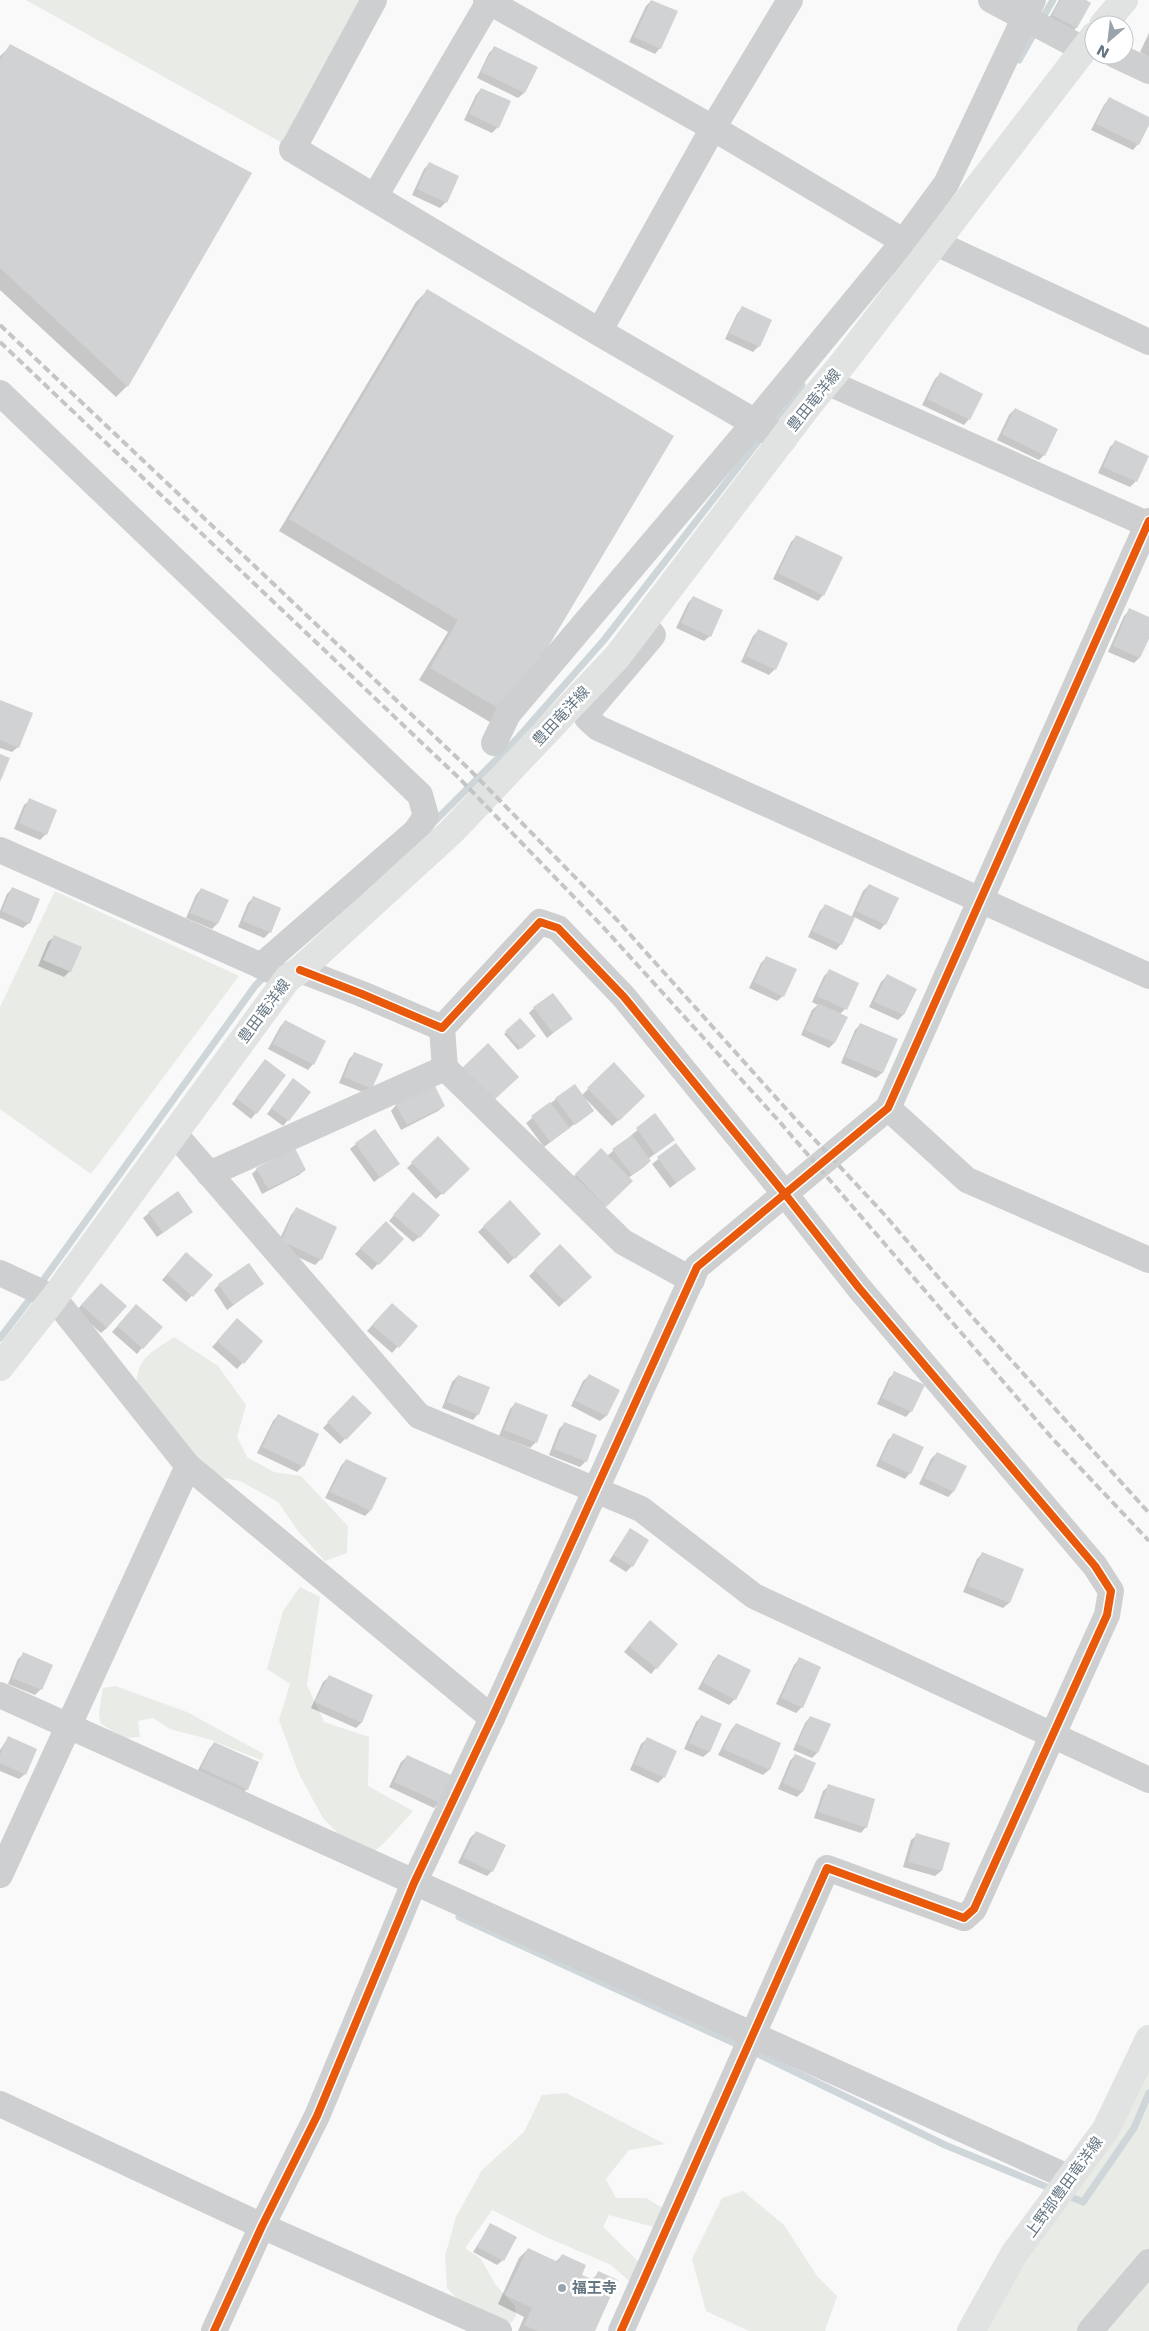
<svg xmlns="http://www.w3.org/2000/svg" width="1149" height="2331" font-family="'DejaVu Sans','Noto Sans JP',sans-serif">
<rect width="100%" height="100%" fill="#f9f9f9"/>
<g fill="#e8ebe6">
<path d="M26,0H374L293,149Z"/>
<path d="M55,891L239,976L91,1174L0,1109V1007Z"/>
<path d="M174,1337L218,1366L246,1405L237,1437L247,1457L274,1472L301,1476L348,1526L347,1553L325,1561L298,1531L278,1502L240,1481L223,1478L197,1461L135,1399C137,1359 142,1358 174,1337Z"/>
<path d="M300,1587L320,1597L307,1685L324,1722L369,1737L368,1786L413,1811L385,1842L364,1860L323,1818L299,1774L279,1720L290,1684L267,1669L283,1611Z"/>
<path d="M115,1686L187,1712L264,1754L261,1760L208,1739L170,1729L153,1718L138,1721L140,1737L123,1738L100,1723L99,1712L103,1688Z"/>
<path d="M1149,2038V2331H972Z"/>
<path d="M566,2093L665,2144L629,2150L606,2179L616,2198H646L666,2210L657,2228L609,2215L603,2227L638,2261L630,2282L611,2265L546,2237L492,2210L465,2248L481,2259L495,2284L515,2306L516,2316L511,2323L465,2307L447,2288L445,2256L456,2217L482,2170L524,2132L542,2095Z"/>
<path d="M743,2191L784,2225L817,2276L837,2296L825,2331H749L706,2311L692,2259L722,2198Z"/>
</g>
<g fill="#0003">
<path d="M1059,0H1083L1076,28L1071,33L1048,20Z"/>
<path d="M651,1L660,48L655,54L629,42L646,6Z"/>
<path d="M1149,33V57L1140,52Z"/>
<path d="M11,46L127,386L116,397L0,290V56Z"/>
<path d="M495,47L536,67L524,93L518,98L477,78L489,53Z"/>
<path d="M481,89L509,102L498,127L492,133L464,120L476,95Z"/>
<path d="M1109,99L1149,118L1138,144L1133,150L1091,130L1104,105Z"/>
<path d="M430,163L446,202L440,208L412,195L424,169Z"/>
<path d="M427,291L672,436L495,725L419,680L448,632L279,531L416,302Z"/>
<path d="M742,308L770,321L759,346L753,352L725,339L737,314Z"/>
<path d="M940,374L969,419L964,425L922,405L935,379Z"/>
<path d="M1015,409L1044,455L1039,460L997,440L1009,415Z"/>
<path d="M1115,442L1136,481L1130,487L1098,473L1110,447Z"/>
<path d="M796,537L823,595L818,601L773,579L791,542Z"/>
<path d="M693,597L710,636L704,641L676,628L688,603Z"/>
<path d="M1130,610L1149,619V635L1139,658L1134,663L1108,652L1124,616Z"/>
<path d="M758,631L787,644L775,669L769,675L741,662L753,636Z"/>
<path d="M0,702L18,747L12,752L0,748Z"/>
<path d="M30,800L46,834L40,840L14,829L24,805Z"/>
<path d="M869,885L885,924L880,930L854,917L841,944L836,950L808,937L820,911L825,906L851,918L863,891Z"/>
<path d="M13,888L29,923L23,928L0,918V911L7,894Z"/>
<path d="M201,889L227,900L217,924L212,929L186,918L196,895Z"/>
<path d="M253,898L270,932L264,938L238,927L248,903Z"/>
<path d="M54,937L70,971L64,977L38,966L48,942Z"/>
<path d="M767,957L783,996L777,1001L749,988L761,963Z"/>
<path d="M829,971L845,1009L840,1014L834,1043L829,1048L801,1035L812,1010L818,1005L812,1002L824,976Z"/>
<path d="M887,976L915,989L903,1015L898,1020L869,1007L881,982Z"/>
<path d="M534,1008L571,1019L547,1038L529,1013Z"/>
<path d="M520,1020L534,1036L518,1050L504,1034Z"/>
<path d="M285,1021L313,1064L308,1070L268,1049L280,1027Z"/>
<path d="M860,1025L896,1040L882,1073L876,1078L841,1063L855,1030Z"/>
<path d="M355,1053L371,1088L365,1093L339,1083L349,1059Z"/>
<path d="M614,1064L644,1096L612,1126L585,1098L593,1110L544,1147L526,1123L556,1099L582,1095Z"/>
<path d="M260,1066L256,1113L251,1119L232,1104Z"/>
<path d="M288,1086V1120L283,1126L267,1114Z"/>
<path d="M396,1105L444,1106L438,1111L401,1130L391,1111Z"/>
<path d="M655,1115L667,1145L648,1159L650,1161L644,1167L628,1178L631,1181L600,1211L570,1180L601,1150L607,1156Z"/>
<path d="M438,1138L468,1169L436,1199L407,1168Z"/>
<path d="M356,1144L398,1164L374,1182L350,1149Z"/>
<path d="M676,1145L694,1169L670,1188L652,1164Z"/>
<path d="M257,1169L305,1170L299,1175L262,1194L252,1174Z"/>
<path d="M408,1199L419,1237L413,1242L389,1221Z"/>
<path d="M510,1202L539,1234L508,1264L478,1232Z"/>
<path d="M296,1209L336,1227L321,1259L315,1265L276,1247L291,1215Z"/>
<path d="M192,1212L157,1237L143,1218L149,1213Z"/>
<path d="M386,1223L402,1239L372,1270L355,1254Z"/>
<path d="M560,1246L590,1277L559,1307L529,1276Z"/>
<path d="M181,1259L211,1275L186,1302L162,1280Z"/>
<path d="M262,1284L227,1310L214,1290L219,1285Z"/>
<path d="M95,1290L107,1328L101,1333L76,1311Z"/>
<path d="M386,1310L416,1326L392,1353L367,1331Z"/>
<path d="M131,1311L142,1348L137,1354L112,1332Z"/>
<path d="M231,1326L261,1342L237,1369L212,1347Z"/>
<path d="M895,1373L911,1411L906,1417L877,1404L889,1378Z"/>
<path d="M458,1376L478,1414L473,1420L442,1408L452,1382Z"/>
<path d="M589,1376L618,1390L606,1416L600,1421L571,1406L583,1381Z"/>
<path d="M353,1397L370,1413L340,1444L323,1428Z"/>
<path d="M515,1404L536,1442L530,1448L499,1436L510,1409Z"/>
<path d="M278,1415L303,1466L297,1472L257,1453L273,1421Z"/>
<path d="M565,1423L596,1435L586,1461L580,1467L549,1455L559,1429Z"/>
<path d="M894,1435L910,1473L905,1479L876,1466L888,1440Z"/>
<path d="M937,1453L953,1492L948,1497L919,1484L931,1459Z"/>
<path d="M346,1460L370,1511L365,1516L325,1498L341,1466Z"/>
<path d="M630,1530L632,1566L626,1572L609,1561Z"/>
<path d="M982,1554L1022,1570L1009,1603L1003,1608L963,1592L977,1559Z"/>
<path d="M644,1628L656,1668L651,1674L624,1652Z"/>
<path d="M24,1654L51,1665L40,1690L35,1695L8,1684L18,1659Z"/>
<path d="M718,1655L735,1699L729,1705L698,1689L713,1661Z"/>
<path d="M799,1659L802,1707L796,1713L776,1704L794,1665Z"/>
<path d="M329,1677L372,1696L361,1723L356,1728L311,1708L323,1682Z"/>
<path d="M702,1716L721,1724L709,1752L703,1757L684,1749L696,1722Z"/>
<path d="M810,1717L817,1753L812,1758L793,1750L805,1723Z"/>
<path d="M736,1724L779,1744L769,1770L763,1775L718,1755L731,1730Z"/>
<path d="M8,1738L25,1774L19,1779L0,1771V1750Z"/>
<path d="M647,1739L664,1777L658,1783L630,1770L641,1744Z"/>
<path d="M214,1743L247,1789L241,1795L196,1774L209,1749Z"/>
<path d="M795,1755L802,1792L797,1797L778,1789L790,1761Z"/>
<path d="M407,1757L439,1802L434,1808L389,1787L401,1762Z"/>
<path d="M829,1786L866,1827L861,1833L814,1818L823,1791Z"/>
<path d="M476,1832L492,1871L487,1876L458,1863L470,1838Z"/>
<path d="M917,1835L948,1844L941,1871L935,1876L903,1867L911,1840Z"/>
<path d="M491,2224L503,2260L497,2265L473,2252Z"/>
<path d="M528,2249L555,2262L563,2255L580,2275L591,2280L599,2273L593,2331H518L524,2317L498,2304L519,2258Z"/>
</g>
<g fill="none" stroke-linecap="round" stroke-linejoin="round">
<g stroke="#ced6d9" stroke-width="7">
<path d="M1041,21L1053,0"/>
<path d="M1019,60L1036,30"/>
<path d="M770,426L802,385"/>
<path d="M432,824L515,741L604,640L763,435"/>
<path d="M39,1286L255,986L267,974"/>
<path d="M0,1338L33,1295"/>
<path d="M459,1917L758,2054L945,2145L1054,2190"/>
<path d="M1066,2195L1083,2202L1134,2128L1149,2093"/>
</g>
</g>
<g fill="#d0d2d3">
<path d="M651,0L678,11L661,49L634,37Z"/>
<path d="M1060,0H1086L1091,3L1077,28L1052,15Z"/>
<path d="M10,44L252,173L128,387L0,268V60Z"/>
<path d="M494,46L538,67L525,93L481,72Z"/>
<path d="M481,88L511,101L499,128L469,114Z"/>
<path d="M1109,97L1149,117V125L1139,145L1096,124Z"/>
<path d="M429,162L459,176L447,203L417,189Z"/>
<path d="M427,289L674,436L508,714L430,668L458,620L289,519Z"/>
<path d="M742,306L772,320L760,347L729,333Z"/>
<path d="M940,372L983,394L970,420L927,399Z"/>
<path d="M1015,408L1058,429L1045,456L1002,434Z"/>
<path d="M1115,440L1149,456L1137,482L1103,467Z"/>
<path d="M796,535L843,557L824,596L778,573Z"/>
<path d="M693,596L723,610L711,637L681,623Z"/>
<path d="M1129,608L1149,617V639L1140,658L1113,646Z"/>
<path d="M758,629L788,643L776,670L746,656Z"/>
<path d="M0,700L33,713L19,748L0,740Z"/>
<path d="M0,754L10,758L0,782Z"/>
<path d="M29,798L57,810L47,835L19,823Z"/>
<path d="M869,884L899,898L886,925L856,911Z"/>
<path d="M12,887L40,899L30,924L2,911Z"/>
<path d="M201,888L229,900L218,924L190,913Z"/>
<path d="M253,896L281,908L271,933L243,921Z"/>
<path d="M825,904L855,918L842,945L812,931Z"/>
<path d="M54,935L82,947L71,972L43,960Z"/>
<path d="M766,956L797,969L784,997L754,982Z"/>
<path d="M829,969L859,983L847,1010L817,996Z"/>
<path d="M887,974L917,989L904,1015L874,1002Z"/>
<path d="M553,993L573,1019L553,1033L533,1007Z"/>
<path d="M818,1003L848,1017L835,1043L805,1030Z"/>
<path d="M520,1018L536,1036L521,1049L505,1031Z"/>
<path d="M285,1020L326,1041L314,1065L273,1044Z"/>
<path d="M860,1023L898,1039L883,1073L845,1057Z"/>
<path d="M488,1043L519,1077L492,1102L461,1069Z"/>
<path d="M354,1052L383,1064L372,1089L344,1077Z"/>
<path d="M265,1059L286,1075L257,1114L236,1098Z"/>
<path d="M614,1062L645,1096L619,1121L587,1088Z"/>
<path d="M293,1078L311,1092L289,1121L271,1108Z"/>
<path d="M434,1084L445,1106L407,1125L395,1104Z"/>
<path d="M575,1084L594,1111L575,1125L555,1098Z"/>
<path d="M550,1102L570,1128L550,1142L531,1116Z"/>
<path d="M655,1113L675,1140L655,1154L636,1128Z"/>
<path d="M375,1129L400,1164L380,1178L355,1143Z"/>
<path d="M632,1135L651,1161L632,1175L612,1149Z"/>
<path d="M438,1136L470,1169L443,1195L411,1162Z"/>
<path d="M676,1143L696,1169L676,1183L657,1157Z"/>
<path d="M295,1148L306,1170L268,1189L256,1168Z"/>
<path d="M601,1148L633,1181L606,1207L575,1174Z"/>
<path d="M178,1191L193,1212L163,1233L148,1212Z"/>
<path d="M413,1192L440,1215L420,1238L393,1215Z"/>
<path d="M510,1200L541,1234L515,1259L483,1226Z"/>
<path d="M296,1207L337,1227L322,1260L281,1241Z"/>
<path d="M386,1221L404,1239L379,1265L360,1248Z"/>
<path d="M560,1244L592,1277L565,1302L534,1270Z"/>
<path d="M186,1252L213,1275L193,1297L167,1274Z"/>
<path d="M249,1263L264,1284L233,1305L218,1284Z"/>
<path d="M101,1283L127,1306L107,1328L81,1305Z"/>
<path d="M392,1303L418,1326L399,1348L372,1325Z"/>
<path d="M136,1304L163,1327L143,1349L117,1326Z"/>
<path d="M237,1318L263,1341L244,1364L217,1341Z"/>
<path d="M894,1371L925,1385L912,1412L882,1398Z"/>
<path d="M589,1374L620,1390L607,1416L575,1401Z"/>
<path d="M458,1375L490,1387L479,1415L447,1402Z"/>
<path d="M353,1395L372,1413L346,1440L327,1422Z"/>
<path d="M515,1402L548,1415L537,1443L504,1430Z"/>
<path d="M278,1414L319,1434L304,1467L262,1447Z"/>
<path d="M564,1422L597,1435L587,1462L554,1449Z"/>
<path d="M893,1433L924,1447L911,1474L881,1460Z"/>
<path d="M937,1452L967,1466L954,1492L924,1478Z"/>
<path d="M346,1459L387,1478L371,1511L330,1492Z"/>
<path d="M630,1528L649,1540L633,1567L613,1555Z"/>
<path d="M982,1552L1024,1569L1010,1603L968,1586Z"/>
<path d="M650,1620L678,1644L657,1669L629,1646Z"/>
<path d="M23,1652L53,1665L42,1690L12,1678Z"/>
<path d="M718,1654L751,1670L736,1700L703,1683Z"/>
<path d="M799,1657L821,1667L803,1708L781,1698Z"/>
<path d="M329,1675L373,1695L362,1723L315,1702Z"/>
<path d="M701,1715L722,1724L710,1752L689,1743Z"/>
<path d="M810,1716L831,1724L818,1753L797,1744Z"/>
<path d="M736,1723L781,1743L770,1770L723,1749Z"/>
<path d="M8,1736L37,1749L26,1775L0,1763V1755Z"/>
<path d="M647,1737L677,1751L665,1778L634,1764Z"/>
<path d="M214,1742L259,1762L248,1790L201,1768Z"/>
<path d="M795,1754L816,1763L803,1792L783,1783Z"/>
<path d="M407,1755L451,1775L440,1803L394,1782Z"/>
<path d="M828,1784L875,1799L867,1828L818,1812Z"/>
<path d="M476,1831L506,1845L493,1872L463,1858Z"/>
<path d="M916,1833L950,1843L942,1871L908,1862Z"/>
<path d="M490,2223L517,2237L504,2261L477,2247Z"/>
<path d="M528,2248L558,2262L562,2254L586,2265L582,2275L594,2280L598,2271L618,2280L595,2331H537L524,2325L532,2308L505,2295Z"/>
</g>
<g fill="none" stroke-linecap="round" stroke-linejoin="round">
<g stroke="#cecfd0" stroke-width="26">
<path d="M486,0L713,128L918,250"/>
<path d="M991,0L1083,49"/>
<path d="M1115,55L1149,71"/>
<path d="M293,149L374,0"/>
<path d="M374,198L490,0"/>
<path d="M936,243L1149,342"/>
<path d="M599,332L713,128L790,0"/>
<path d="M827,382L1149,525"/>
<path d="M0,393L420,795L426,816L416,831L261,966"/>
<path d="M643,623L653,635L592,707L587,718L598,728L1149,976"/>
<path d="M494,743L508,714L755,422L904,241L946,184L1033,0"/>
<path d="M0,850L275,972"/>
<path d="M300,970L362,994L442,1028L540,922L558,928L624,997L785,1194L859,1288L1095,1566L1111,1591L1107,1615L974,1909L964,1918L827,1868L621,2331"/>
<path d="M442,1028L445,1068L623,1242L692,1280"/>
<path d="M888,1108L967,1180L1149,1260"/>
<path d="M174,1133L419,1416L641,1509L754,1596L1149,1780"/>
<path d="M209,1174L445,1068"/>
<path d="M0,1273L54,1298L188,1466L492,1718"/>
<path d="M0,1695L1070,2178"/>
<path d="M0,1875L188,1466"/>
<path d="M0,2104L262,2226L499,2331"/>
<path d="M214,2331L262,2226L317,2116L414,1883L492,1718L697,1267L888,1108L1149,521"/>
<path d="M1090,2331L1149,2262"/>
</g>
<path stroke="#cecfd0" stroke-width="28" d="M293,149L599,332L783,439"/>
<g stroke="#e1e2e2" stroke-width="28">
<path d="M1103,25L1124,0"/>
<path d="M0,1367L54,1298L288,978L300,970L451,832L617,657L810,403L844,362L1094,36"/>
<path d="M971,2331L1014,2254L1106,2129L1149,2039"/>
</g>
<g stroke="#c3c5c6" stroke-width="4" stroke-dasharray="8 4" stroke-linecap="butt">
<path d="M0,325L468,768L617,920L788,1111L883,1213L975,1320L1149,1513"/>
<path d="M0,342L460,779L603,927L778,1120L1051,1437L1149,1541"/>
</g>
<g stroke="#fff" stroke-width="11">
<g id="cycleway">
<path d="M300,970L362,994L442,1028L540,922L558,928L624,997L785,1194L859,1288L1095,1566L1111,1591L1107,1615L974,1909L964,1918L827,1868L621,2331"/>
<path d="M214,2331L262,2226L317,2116L414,1883L492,1718L697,1267L888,1108L1149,521"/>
</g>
</g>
<use href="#cycleway" stroke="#e8590c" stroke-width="8"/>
</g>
<circle fill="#99a4ac" stroke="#fff" stroke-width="2" cx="562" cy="2288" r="5"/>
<g text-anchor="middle" stroke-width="5" stroke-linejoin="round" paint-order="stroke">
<g font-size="15" fill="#657683" stroke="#fff">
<text transform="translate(814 400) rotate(-51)" y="5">豊田竜洋線</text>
<text transform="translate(561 716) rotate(-47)" y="5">豊田竜洋線</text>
<text transform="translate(264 1011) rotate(-53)" y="5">豊田竜洋線</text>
<text transform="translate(1064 2187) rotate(-54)" y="5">上野部豊田竜洋線</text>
</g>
<g font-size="15" font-weight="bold" fill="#657683" stroke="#fff" text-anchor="start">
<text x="572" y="2293">福王寺</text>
</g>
</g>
<g transform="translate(1109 40) rotate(208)"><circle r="24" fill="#ffffff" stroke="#c1c8cd"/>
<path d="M0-4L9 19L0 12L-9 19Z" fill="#99a4ac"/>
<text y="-8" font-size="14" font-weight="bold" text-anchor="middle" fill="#657683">N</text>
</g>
</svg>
